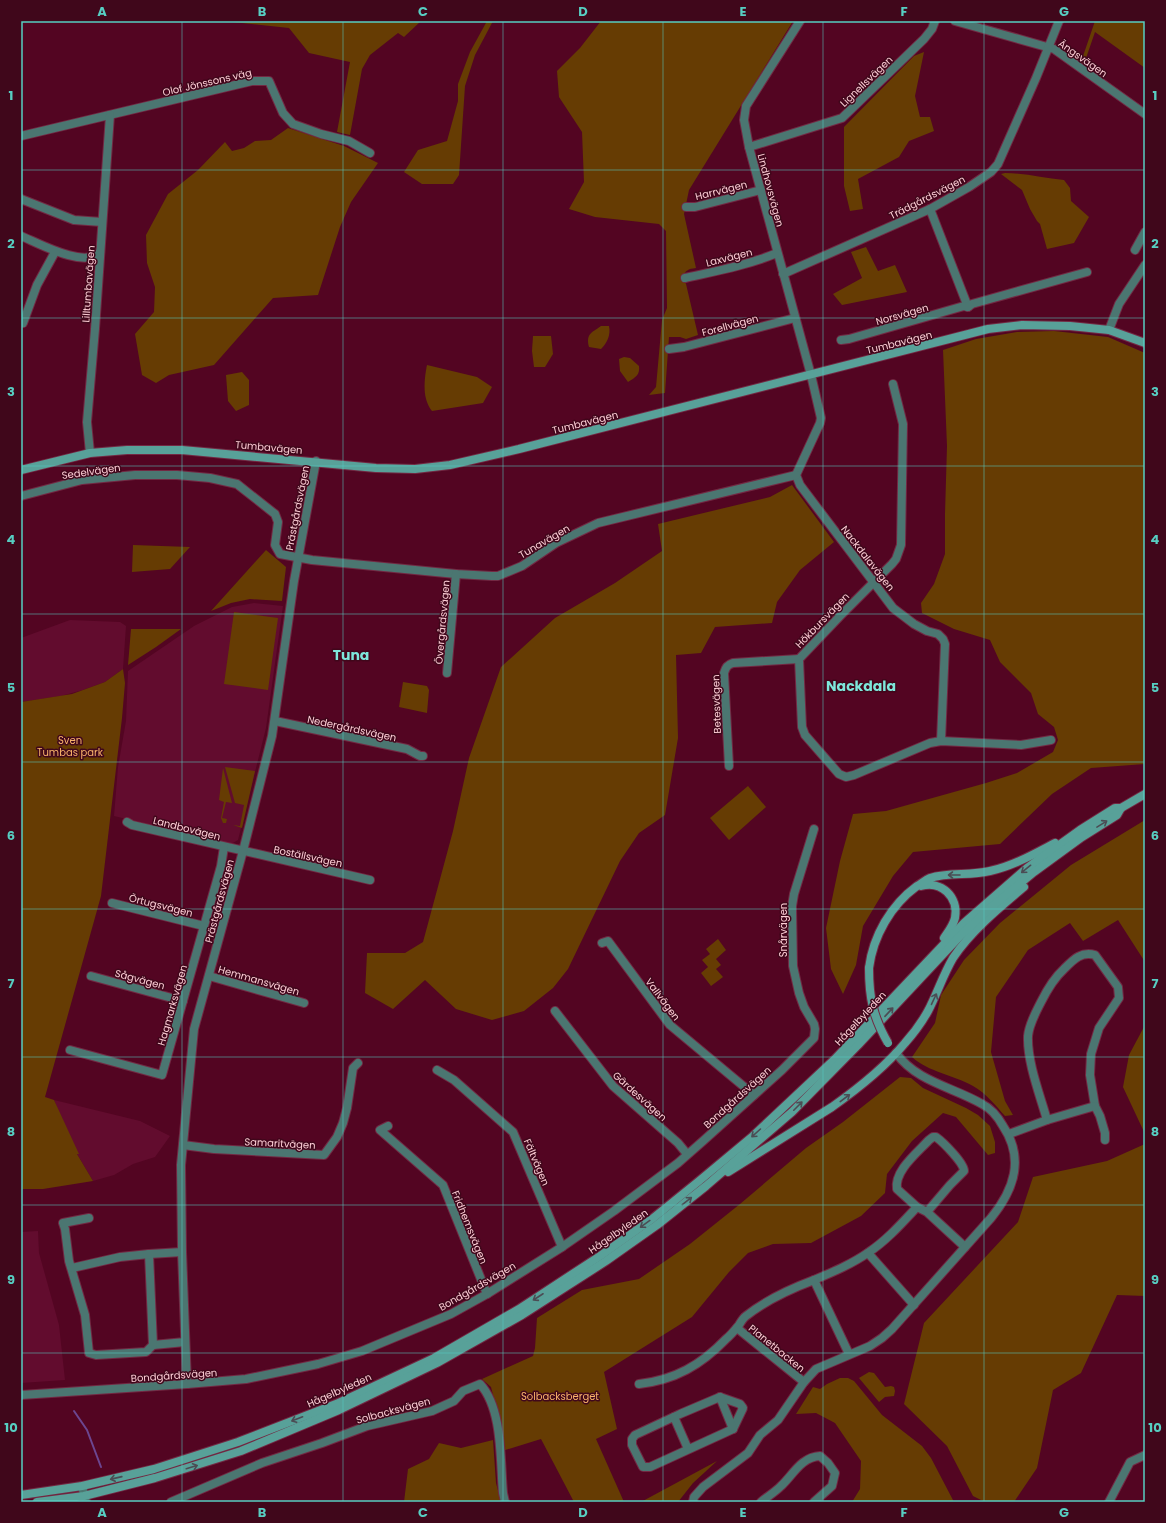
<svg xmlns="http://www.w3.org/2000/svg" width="1166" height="1523" font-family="Poppins,sans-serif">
<rect width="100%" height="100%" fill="#530522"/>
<g fill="#620c2e">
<path d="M254,603L283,606L266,728L238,840L231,844L114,816L118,767L126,721L128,671L194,626L232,607Z"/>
<path d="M70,620L120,622L126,626L123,669L105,682L83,690L61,696L21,702V638Z"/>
<path d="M54,1100L140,1121L170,1136L155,1157L133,1164L114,1175L93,1181L70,1142Z"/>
<path d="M38,1231L39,1253L59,1325L65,1380L21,1383V1232Z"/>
</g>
<g fill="#663c03">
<path d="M223,21H421L404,37L398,33L370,55L362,69L350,135L337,132L350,62L309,53L289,28Z"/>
<path d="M487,21H493L475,55L465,86L459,175L453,184H422L404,172L418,150L447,141L458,101V84L470,52Z"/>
<path d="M601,21H793L689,190L684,214L696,268C688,269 685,270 683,278L686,284L698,335L686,339L680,337H669L665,393L649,395L656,387L662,320L667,308L666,231L659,224L595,217L569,209L584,182L582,132L559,97L557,71L580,48Z"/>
<path d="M1095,21H1145V68L1095,32L1084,64L1081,62Z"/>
<path d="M924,52L915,96L920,117H930L934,131L909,141L899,157L858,179L863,209L850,211L844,186V127L914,56Z"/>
<path d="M288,128L344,146L378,163L351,202L340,227L318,295L273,298L214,365L169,375L156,383L142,375L135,334L154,312L155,287L147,263L146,235L168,194L198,170L225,142L232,151L244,148L255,141L271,140Z"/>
<path d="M1005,173C1025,173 1044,178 1064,180L1070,188L1071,201L1089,217L1074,243L1047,249L1040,224L1037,221L1030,209L1022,190L1001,174Z"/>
<path d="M866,247L878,271L895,265L907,292L842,305L833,294L862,278L851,252Z"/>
<path d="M601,326H609C611,335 607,343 601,349L589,347C586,334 591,333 601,326Z"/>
<path d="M1054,331L1108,337L1145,353V764L1091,768L1052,794L1000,844L913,852L893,876L863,926L856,965L843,994L831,969L826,928L840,861L853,814L886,811L986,783L1017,773L1053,752L1058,740L1054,727L1038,714L1031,693L1000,662L990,640L954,629L922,613L921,603L934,584L945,554V514L947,446L943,350L976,339L1017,332Z"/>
<path d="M533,336H551L553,354L545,367H534L532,351Z"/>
<path d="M624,357L630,358L639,366C640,375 636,377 628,382L620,371L619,359Z"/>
<path d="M427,365L477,377L492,387L483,403L432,411C422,399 424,380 427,365Z"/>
<path d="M242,372L249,380V405L236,411L228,401L226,375Z"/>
<path d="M792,485L834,542L800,570L777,602L772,623L715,627L701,653L676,655L678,738L665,815L639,833L620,861L568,969L553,988L524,1011L492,1020L456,1009L425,980L393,1009L365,993L367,953H405L423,942L453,831L469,758L501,667L555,618L615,583L662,551L658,524L770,497Z"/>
<path d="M133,545L190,547L170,569L132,572Z"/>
<path d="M266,550L286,567L282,601L250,599L231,603L211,611Z"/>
<path d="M234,612L278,618L268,690L224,684Z"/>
<path d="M131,629H181L156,647L128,665Z"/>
<path d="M123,669L125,683L122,718L101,896L45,1097L54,1100L79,1154H77L93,1181L43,1189H21V702L72,694L105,682Z"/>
<path d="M403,682L427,686L429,690L427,713L399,707Z"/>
<path d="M225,767L255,771L242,828L233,825L240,826L244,805L235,803Z"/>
<path d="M223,768L232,803L226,802L222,818L227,819L226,823H223L221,818L224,802L219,800Z"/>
<path d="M748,786L766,807L729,840L710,818Z"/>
<path d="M1145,820V962L1118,920L1083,941L1070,923L1028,950L996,997L991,1052L1005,1101L1013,1115L1005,1116C996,1106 986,1093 973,1086C954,1075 928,1072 912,1057L935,1023L941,995L964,960L1000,923L1071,865Z"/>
<path d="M718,939L726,950L716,959L721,965L716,969L723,977L711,986L701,973L708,967L702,960L710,954L706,949Z"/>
<path d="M1145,1025V1134L1123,1087L1129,1055Z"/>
<path d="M900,1077L911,1078L923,1088L966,1108L978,1115L990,1126L995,1142V1153L988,1155L956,1117L943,1113L912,1141L887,1174L885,1193L861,1216L811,1243L773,1244L748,1253L729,1272L692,1317L604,1372L617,1429L596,1439L624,1502H574L541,1439L502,1451L501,1427L491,1387L482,1379L533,1356L535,1348L537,1318L582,1290L639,1279L690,1244L740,1204L806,1148L843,1122Z"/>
<path d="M1145,1144V1296L1117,1295L1081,1373L1053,1390L1037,1468L1014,1502H985L973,1496L947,1446L904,1404L924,1323L1018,1222L1033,1177L1107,1161Z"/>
<path d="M869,1372L874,1373L885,1387L891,1386L894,1387L895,1391L894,1396L885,1397L879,1402L859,1378Z"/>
<path d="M840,1378H848L854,1381L882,1415L922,1446L931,1458L954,1502H852L860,1489L861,1461L835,1423L816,1413L796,1414L813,1387L820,1389L827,1384Z"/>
<path d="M493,1440L496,1483L501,1502H404L408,1469L429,1459L439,1443L461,1448Z"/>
<path d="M717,1461L693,1483L678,1502H641Z"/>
</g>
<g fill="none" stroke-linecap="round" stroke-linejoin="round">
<path stroke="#6c4690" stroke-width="2" d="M74,1411L87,1430L101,1467"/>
<g stroke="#722943" stroke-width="10">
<g id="minor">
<path d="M800,21L746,106L744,120L749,147L811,375L821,418L820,423L796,475L800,485L893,608L914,624L927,631L938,634L943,639L945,644L941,741"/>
<path d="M955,21L1054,49L1145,114"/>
<path d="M21,136L252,81H269L283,113L293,124L321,134L349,141L370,153"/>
<path d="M749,147L842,118L924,39L932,29L935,21"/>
<path d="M21,199L74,220L102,222"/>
<path d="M686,207H695L761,190"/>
<path d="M930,209L968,307"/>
<path d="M21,236C38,243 85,269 100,252"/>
<path d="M1135,250L1145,232"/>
<path d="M783,274L930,209L969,187L991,172L998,164L1036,78L1059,21"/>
<path d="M685,278C716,271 748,265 777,253"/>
<path d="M23,323L37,285L55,252"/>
<path d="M1109,330L1119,304L1145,265"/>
<path d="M841,340L849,339L964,306L968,307L972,304L1087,272"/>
<path d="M669,349L684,347L795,318"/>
<path d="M893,384L903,424L901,545L896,559L892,564L840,616L799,659L802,727L805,735L839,774L846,777L854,775L930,743L941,741L1021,745L1051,740"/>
<path d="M90,453L87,422L95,329L110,115"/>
<path d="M21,496L82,480L135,475H177L210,478L237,484L275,514L278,522L275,545L280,554L312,560L456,574L492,576H498L522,566L556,543L598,523L796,475"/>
<path d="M447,673L456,574"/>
<path d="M275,721L407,749L420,756H423"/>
<path d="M729,766L724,673C726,667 727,665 733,663L799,659"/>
<path d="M127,822L132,825L370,880"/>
<path d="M112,903L204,926"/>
<path d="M602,943L608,941L670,1025L754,1095"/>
<path d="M91,976L183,1001"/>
<path d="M209,976L304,1003"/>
<path d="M555,1011L613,1086L678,1143L687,1154"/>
<path d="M70,1050L162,1075L221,866L224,847"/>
<path d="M437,1070L454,1080L513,1132L562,1247"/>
<path d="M1047,1120C1040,1095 1027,1062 1028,1036C1029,1024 1036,1012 1041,1002C1047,990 1054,978 1064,969C1073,960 1081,951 1095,955L1118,987L1119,998L1099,1028L1091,1054L1090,1075L1095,1106L1100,1116L1105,1133V1140"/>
<path d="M388,1126L380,1130L443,1185L487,1294"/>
<path d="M1009,1134L1047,1120L1095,1106"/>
<path d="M183,1145L214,1149L324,1155L337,1137L343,1123L347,1108L353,1068L358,1063"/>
<path d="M927,1212L917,1207L897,1189C894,1171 917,1153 929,1140L933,1137H936C943,1142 964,1163 964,1171L950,1185L927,1212L965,1247"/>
<path d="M89,1218L63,1223L65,1229L69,1261L85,1315L89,1353L96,1355L146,1352L153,1345L185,1342"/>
<path d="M868,1253L914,1305"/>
<path d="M149,1254L153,1345"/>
<path d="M72,1268L120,1257L149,1254L182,1252"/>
<path d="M814,1280C833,1272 852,1264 869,1252C887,1240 902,1223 917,1207"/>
<path d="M737,1328L804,1382"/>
<path d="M187,1384L182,1252L181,1165L194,1029L243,851L272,736L294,581L316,461"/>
<path d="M639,1384C675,1380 701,1365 726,1339C731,1335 735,1330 739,1325C741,1322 743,1318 746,1316C766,1300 790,1289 814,1280L849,1354"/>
<path d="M21,1395L187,1384L246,1379L318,1364L362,1351L451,1314L487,1294L562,1247L614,1211L678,1163L703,1141L782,1070L814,1038L815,1029L814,1024L804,1007L799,993L793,966L792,906L794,894L814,829"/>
<path d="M720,1397L740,1404L743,1408L733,1429L650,1467H643L632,1445V1439L635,1435L680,1414Z"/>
<path d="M720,1397L733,1429"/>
<path d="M674,1417L688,1449"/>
<path d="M82,1486L86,1502"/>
<path d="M171,1502L262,1463L322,1443L367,1426L432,1411L454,1401L463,1391L480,1384C503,1409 500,1461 503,1493L505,1502"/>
<path d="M693,1502L694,1497L703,1487L748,1453L760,1435L778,1420L804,1382L816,1369L870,1346L882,1338L892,1329L991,1218C1014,1190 1025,1159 1003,1126C998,1117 992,1109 982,1104C953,1087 917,1082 896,1053"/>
<path d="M761,1502C767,1497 775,1492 781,1486C793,1475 801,1457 820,1456L828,1463L835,1473L832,1486L814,1502"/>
<path d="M1109,1502L1130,1462L1145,1455"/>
</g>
</g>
<g stroke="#722943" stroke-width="10">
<g id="secondary">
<path d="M21,470L90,453L127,450H182L376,468L415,469L450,465L519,449L988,329L1022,325L1070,326L1109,330L1145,343"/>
<path d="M921,886C941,880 959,897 955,918C953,926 948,932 944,938"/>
<path d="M869,968C873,936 891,905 917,886C921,884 925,880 930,878C949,872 970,876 990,871C1013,866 1034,854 1055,843"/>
<path d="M728,1172L832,1107C856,1090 886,1066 905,1043C913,1034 922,1022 928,1011C937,994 943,975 953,958C971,931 999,908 1024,887"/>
<path d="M21,1495L82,1486L154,1469L238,1442L336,1404L434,1358L519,1309L600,1256L652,1219L699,1181L753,1136L834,1060L964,923L1027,868L1080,830L1115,808H1121"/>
<path d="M37,1502L84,1496L155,1478L241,1451L339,1410L437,1363L522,1315L606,1261L657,1225L706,1186L792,1112L858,1045L961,935L990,908L1034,872L1082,837L1117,815L1121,808L1145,794"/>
</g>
</g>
<use href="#minor" stroke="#4b7671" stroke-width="8"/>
<use href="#secondary" stroke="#58a199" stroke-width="8"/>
<g stroke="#722943" stroke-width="10" stroke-linecap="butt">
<path id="secondary-bridge" d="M869,968C869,998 873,1017 888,1043"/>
</g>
<use href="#secondary-bridge" stroke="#58a199" stroke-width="8"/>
</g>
<defs><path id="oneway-shaft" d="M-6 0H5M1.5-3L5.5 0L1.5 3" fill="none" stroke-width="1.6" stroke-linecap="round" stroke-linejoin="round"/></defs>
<g stroke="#4b4c54">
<use href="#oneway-shaft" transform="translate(1102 824) rotate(-32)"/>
<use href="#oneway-shaft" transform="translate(1026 869) rotate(141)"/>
<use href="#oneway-shaft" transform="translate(954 875) rotate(180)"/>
<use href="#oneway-shaft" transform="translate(934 999) rotate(-65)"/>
<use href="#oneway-shaft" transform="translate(889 1012) rotate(-47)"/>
<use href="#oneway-shaft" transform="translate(845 1098) rotate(-37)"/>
<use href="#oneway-shaft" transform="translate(798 1106) rotate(-45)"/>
<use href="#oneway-shaft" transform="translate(756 1133) rotate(138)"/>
<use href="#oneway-shaft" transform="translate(687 1201) rotate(-38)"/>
<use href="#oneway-shaft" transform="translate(645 1224) rotate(144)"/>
<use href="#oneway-shaft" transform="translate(538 1297) rotate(147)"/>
<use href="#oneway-shaft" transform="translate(297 1419) rotate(159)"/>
<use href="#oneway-shaft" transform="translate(192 1467) rotate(-17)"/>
<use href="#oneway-shaft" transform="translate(116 1478) rotate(167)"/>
</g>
<path fill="none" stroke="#57cec2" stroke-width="1" stroke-opacity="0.55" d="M182,21V1502M343,21V1502M503,21V1502M663,21V1502M823,21V1502M984,21V1502M21,170H1145M21,318H1145M21,466H1145M21,614H1145M21,762H1145M21,909H1145M21,1057H1145M21,1205H1145M21,1353H1145"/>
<g text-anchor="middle" stroke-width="3" stroke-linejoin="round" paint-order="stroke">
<g font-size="10" fill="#fecfd7" stroke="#40071b">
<text transform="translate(1083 58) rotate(35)" y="4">Ängsvägen</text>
<text transform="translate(866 81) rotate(-44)" y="4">Lignellsvägen</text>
<text transform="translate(207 82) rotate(-13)" y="4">Olof Jönssons väg</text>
<text transform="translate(721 190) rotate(-14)" y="4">Harrvägen</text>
<text transform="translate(771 190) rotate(75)" y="4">Lindhovsvägen</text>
<text transform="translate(927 197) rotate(-27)" y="4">Trädgårdsvägen</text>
<text transform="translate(729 257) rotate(-14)" y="4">Laxvägen</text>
<text transform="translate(88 284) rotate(-86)" y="4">Lilltumbavägen</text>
<text transform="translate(902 314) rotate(-16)" y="4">Norsvägen</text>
<text transform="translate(730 325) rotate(-15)" y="4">Forellvägen</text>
<text transform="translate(899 342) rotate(-14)" y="4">Tumbavägen</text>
<text transform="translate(585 422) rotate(-14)" y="4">Tumbavägen</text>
<text transform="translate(269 447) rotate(5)" y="4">Tumbavägen</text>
<text transform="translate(91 471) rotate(-8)" y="4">Sedelvägen</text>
<text transform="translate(297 508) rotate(-79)" y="4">Prästgårdsvägen</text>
<text transform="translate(544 541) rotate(-30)" y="4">Tunavägen</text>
<text transform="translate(868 558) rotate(52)" y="4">Nackdalavägen</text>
<text transform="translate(822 620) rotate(-46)" y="4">Hökbursvägen</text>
<text transform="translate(442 622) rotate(-85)" y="4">Övergårdsvägen</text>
<text transform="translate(716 704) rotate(-92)" y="4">Betesvägen</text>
<text transform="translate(352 728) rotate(12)" y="4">Nedergårdsvägen</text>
<text transform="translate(187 828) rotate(14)" y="4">Landbovägen</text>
<text transform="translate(308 856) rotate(12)" y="4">Boställsvägen</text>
<text transform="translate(219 901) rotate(-75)" y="4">Prästgårdsvägen</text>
<text transform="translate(161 905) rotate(14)" y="4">Örtugsvägen</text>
<text transform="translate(783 930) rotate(-90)" y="4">Snårvägen</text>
<text transform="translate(140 979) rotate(15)" y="4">Sågvägen</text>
<text transform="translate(259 980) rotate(16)" y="4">Hemmansvägen</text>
<text transform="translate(663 999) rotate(53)" y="4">Vallvägen</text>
<text transform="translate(172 1005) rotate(-74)" y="4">Hagmarksvägen</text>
<text transform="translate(860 1018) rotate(-47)" y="4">Hågelbyleden</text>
<text transform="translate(640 1096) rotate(42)" y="4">Gärdesvägen</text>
<text transform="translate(737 1097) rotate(-42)" y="4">Bondgårdsvägen</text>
<text transform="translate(280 1143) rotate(3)" y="4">Samaritvägen</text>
<text transform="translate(537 1162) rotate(67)" y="4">Fältvägen</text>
<text transform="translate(470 1227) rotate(68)" y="4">Fridhemsvägen</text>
<text transform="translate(618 1231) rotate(-35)" y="4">Hågelbyleden</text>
<text transform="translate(477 1286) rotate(-30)" y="4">Bondgårdsvägen</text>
<text transform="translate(777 1348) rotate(39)" y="4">Planetbacken</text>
<text transform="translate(174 1375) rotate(-4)" y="4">Bondgårdsvägen</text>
<text transform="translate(339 1390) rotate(-24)" y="4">Hågelbyleden</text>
<text transform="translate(393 1410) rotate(-15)" y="4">Solbacksvägen</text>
</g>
<g font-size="10" fill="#f8b36a" stroke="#40071b">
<text x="70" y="744">Sven<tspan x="70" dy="12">Tumbas park</tspan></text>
<text x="560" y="1400">Solbacksberget</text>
</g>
<g font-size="14" font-weight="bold" fill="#7ee7db" stroke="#40071b">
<text x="351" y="660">Tuna</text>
<text x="861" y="691">Nackdala</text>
</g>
</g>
<rect width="1166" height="1523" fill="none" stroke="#40071b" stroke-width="44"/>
<rect x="22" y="22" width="1122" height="1479" fill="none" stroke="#57cec2" stroke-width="1.5"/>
<g font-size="13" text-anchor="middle" font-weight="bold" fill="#57cec2">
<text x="102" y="16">A</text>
<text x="262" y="16">B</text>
<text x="423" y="16">C</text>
<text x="583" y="16">D</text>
<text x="743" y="16">E</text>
<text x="904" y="16">F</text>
<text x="1064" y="16">G</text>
<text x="11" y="100">1</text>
<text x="1155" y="100">1</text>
<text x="11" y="248">2</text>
<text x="1155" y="248">2</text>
<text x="11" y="396">3</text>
<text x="1155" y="396">3</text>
<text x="11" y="544">4</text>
<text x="1155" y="544">4</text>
<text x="11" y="692">5</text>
<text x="1155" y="692">5</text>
<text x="11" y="840">6</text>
<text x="1155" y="840">6</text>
<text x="11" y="988">7</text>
<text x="1155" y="988">7</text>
<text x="11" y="1136">8</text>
<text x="1155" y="1136">8</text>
<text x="11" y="1284">9</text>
<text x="1155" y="1284">9</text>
<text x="11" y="1432">10</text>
<text x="1155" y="1432">10</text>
<text x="102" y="1517">A</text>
<text x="262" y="1517">B</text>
<text x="423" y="1517">C</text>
<text x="583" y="1517">D</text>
<text x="743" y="1517">E</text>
<text x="904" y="1517">F</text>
<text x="1064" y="1517">G</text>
</g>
</svg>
